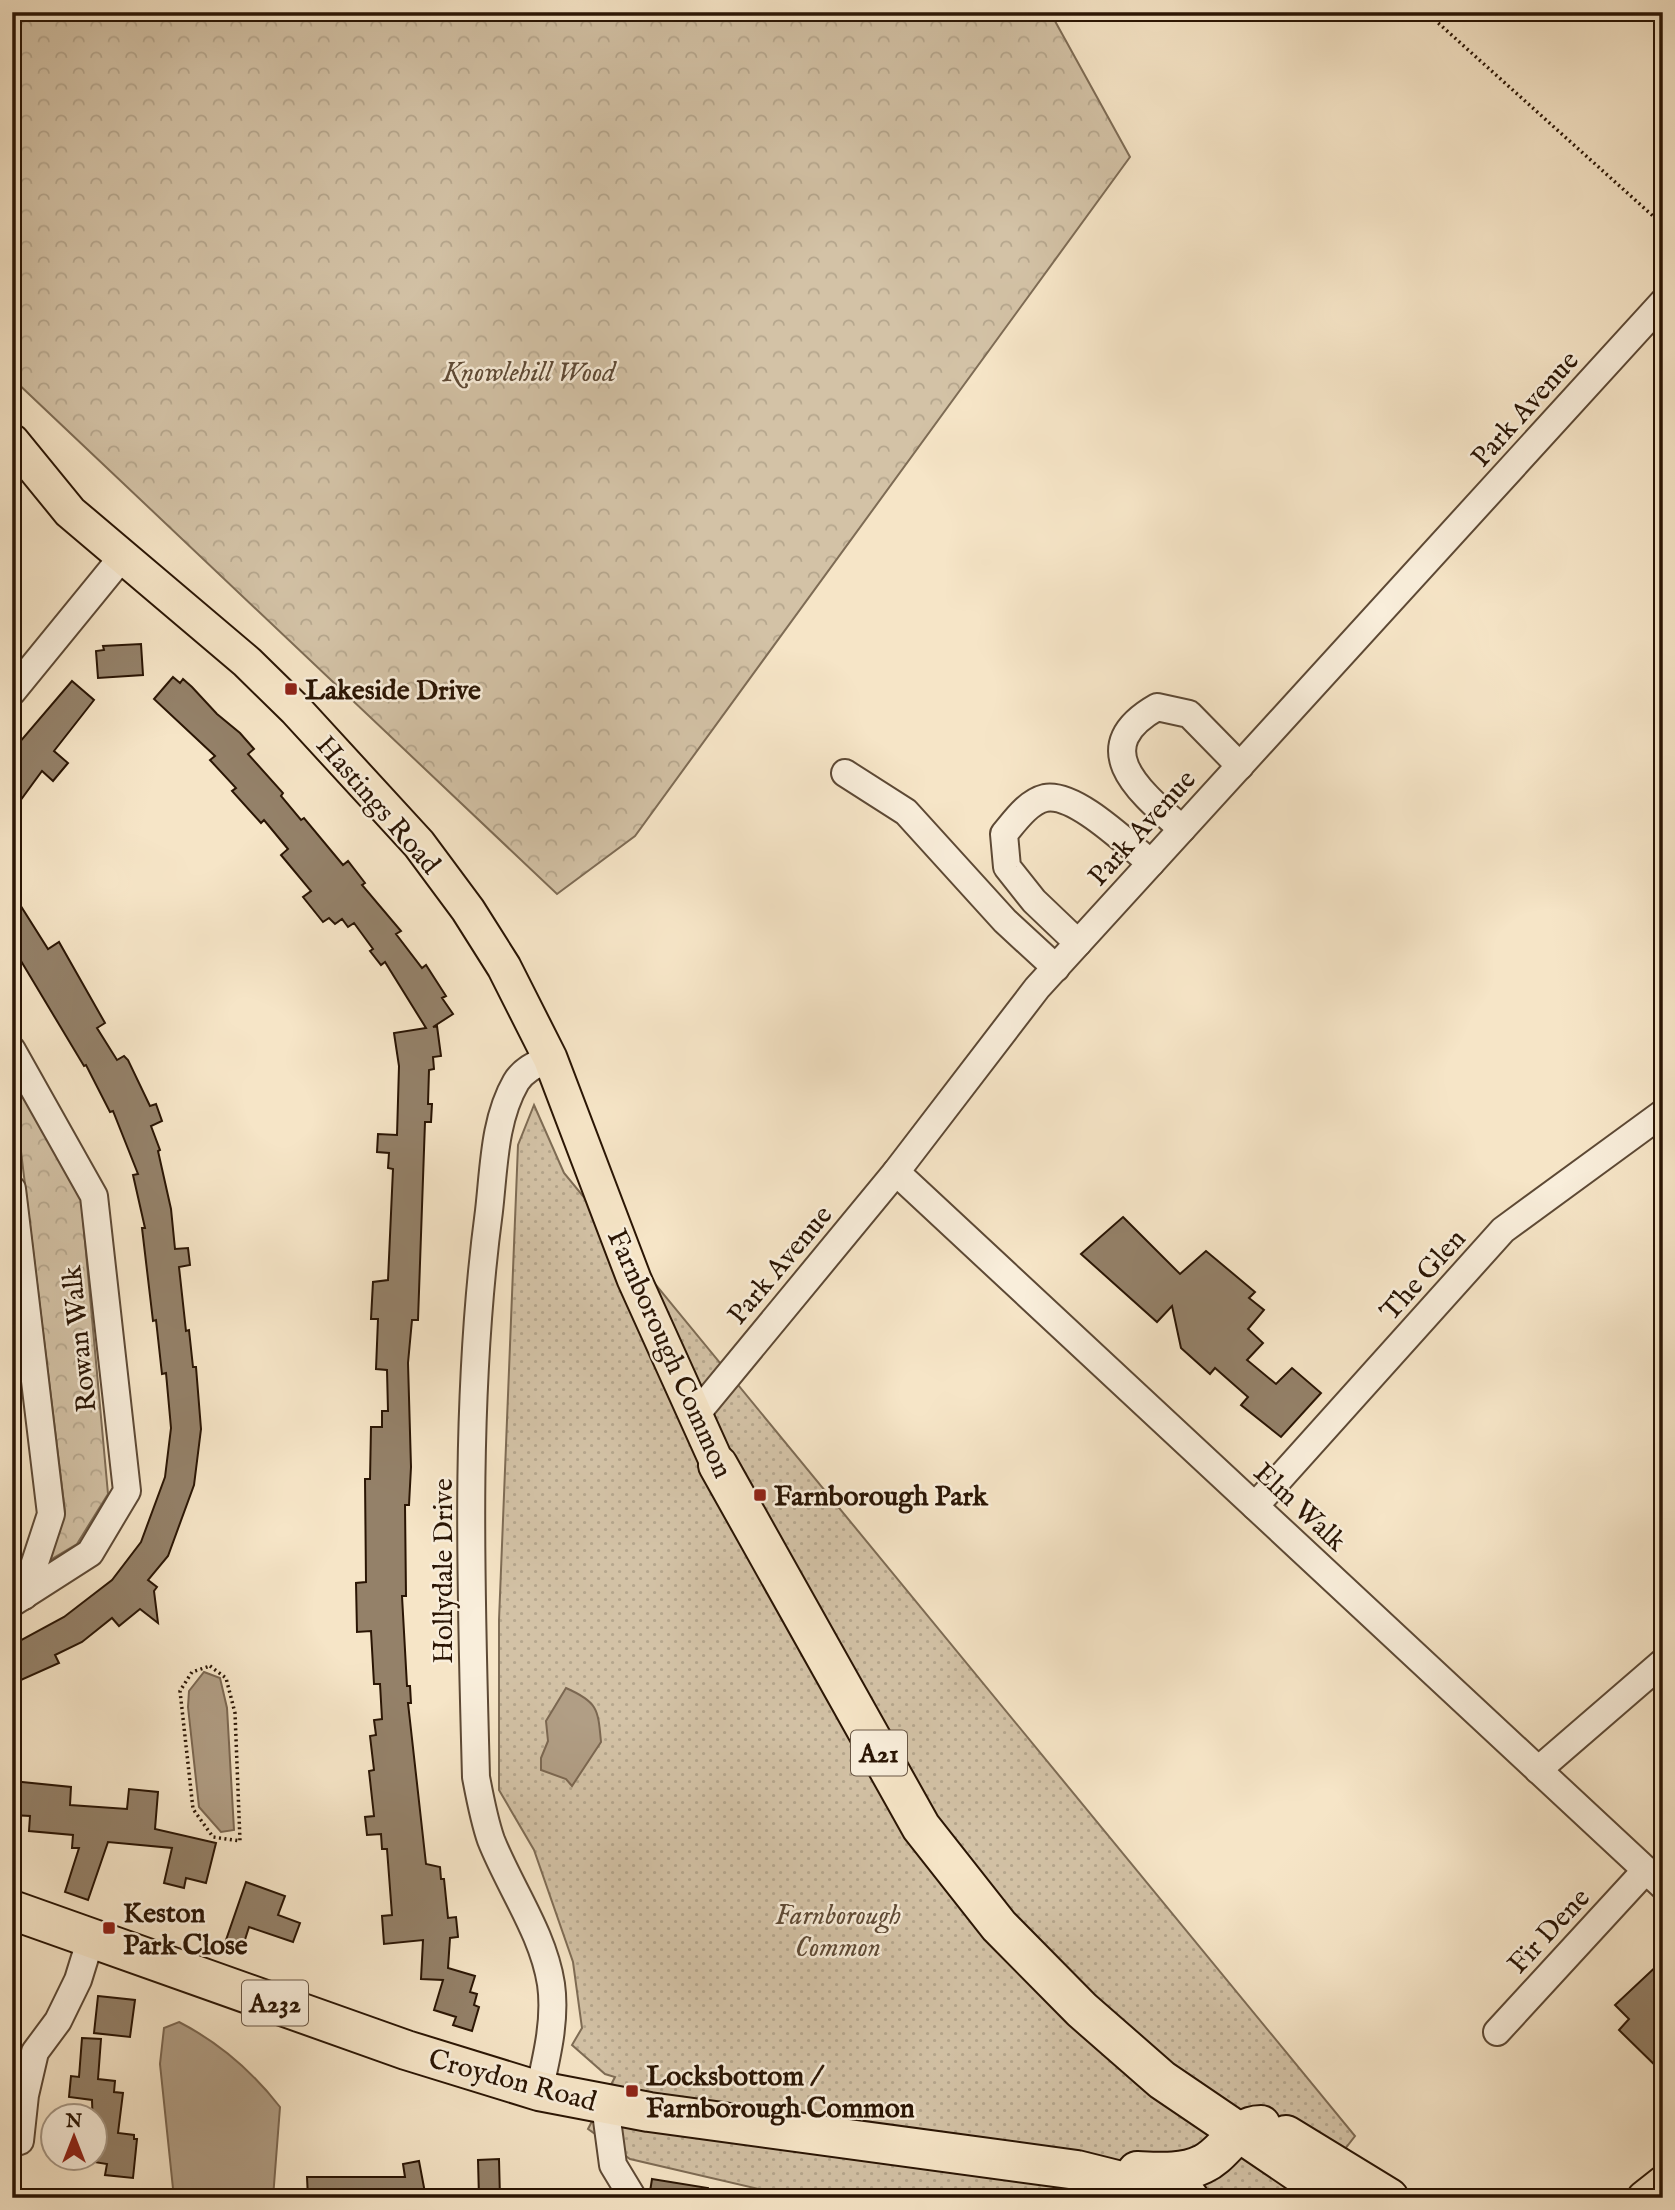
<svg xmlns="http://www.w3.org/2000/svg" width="1675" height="2210" font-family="'IM FELL English',serif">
<defs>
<pattern id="forest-crowns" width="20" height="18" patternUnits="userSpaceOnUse" patternTransform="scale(1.75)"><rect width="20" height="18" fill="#d3c2a6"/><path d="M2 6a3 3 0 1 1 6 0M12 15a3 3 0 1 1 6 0" fill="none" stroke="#b5a68d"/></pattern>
<pattern id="park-dots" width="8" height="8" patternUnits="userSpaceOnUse" patternTransform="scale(1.75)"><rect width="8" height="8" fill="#d3c2a6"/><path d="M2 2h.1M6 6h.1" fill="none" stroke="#b5a68d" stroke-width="1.8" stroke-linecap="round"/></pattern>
</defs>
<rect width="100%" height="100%" fill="#f6e5c7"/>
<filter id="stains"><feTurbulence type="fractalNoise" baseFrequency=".00286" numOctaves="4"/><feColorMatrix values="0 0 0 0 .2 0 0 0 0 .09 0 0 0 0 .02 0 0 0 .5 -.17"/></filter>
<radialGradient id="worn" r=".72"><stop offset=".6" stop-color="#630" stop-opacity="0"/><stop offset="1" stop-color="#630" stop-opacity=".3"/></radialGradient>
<g fill="url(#forest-crowns)" stroke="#7e6c55" stroke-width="2">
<path d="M12,12H1050L1130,157L635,836L557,894L12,378Z"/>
<path d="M12,1078L81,1197L108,1494L77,1544L50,1560L65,1512Z"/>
</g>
<path fill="url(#park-dots)" stroke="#7e6c55" stroke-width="2" d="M534,1105L564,1173L1355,2136L1307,2198H797L630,2159L588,2129L615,2077L605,2074L572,2045L582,2028L573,1962L534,1850L499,1790V1620L518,1145Z"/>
<g fill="#b19e85" stroke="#7b6751" stroke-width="2">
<path d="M204,1672L220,1678L227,1708L234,1830L221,1832L199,1807L188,1707L189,1691Z"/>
<path d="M566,1688C598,1702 598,1709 601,1742L572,1786L566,1779L541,1770V1758L548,1741L546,1721Z"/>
<path d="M179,2022C220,2043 252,2071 280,2107L273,2198H174L160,2064L164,2028Z"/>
</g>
<g fill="#948169" stroke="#2a1504" stroke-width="2">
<path d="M141,644L143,675L98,678L96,651L104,650L103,646Z"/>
<path d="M173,677L180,683L183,679L192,687L217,714L240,733L254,749L248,754L283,793L281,796L301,820L304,818L343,865L348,861L365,883L362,885L401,931L396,934L422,968L426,965L446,996L442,998L453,1014L433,1027L437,1026L441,1056L433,1057L434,1069L429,1070L428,1104H432L431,1122H425L418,1320H412L408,1363L411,1467L409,1505H405L406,1596H402L407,1686H410L411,1703H408L426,1864L440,1867L441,1879H444L448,1918L456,1917L458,1937L450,1938L448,1968L475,1976L470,1992L477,1994L474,2005L479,2007L472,2031L453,2025L456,2017L434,2010L443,1980L421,1979L423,1940L384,1944L382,1916L392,1915L387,1849H382L381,1834L367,1835L365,1817L374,1816L369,1771L374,1770L370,1736L376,1735L374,1720L382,1719L380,1684H374L371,1631L357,1632L356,1583L366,1582L365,1479H370L371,1427H382V1411H388L387,1370L376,1369L378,1319H371L373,1282L388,1280L393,1169L388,1168L389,1153L377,1152L378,1134L397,1135L399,1066L394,1033L426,1028L385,962L381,965L370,951L373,949L354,923L348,927L342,919L335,924L329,918L323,922L303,897L311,891L281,855L288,849L264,820L261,823L232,791L236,788L210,760L215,756L154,699Z"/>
<path d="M72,681L94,700L54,751L68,763L53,781L42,771L12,812V751Z"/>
<path d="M12,892L48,949L59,942L105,1023L97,1028L117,1060L124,1056L128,1060L150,1106L156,1104L162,1121L151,1126L160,1150L158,1151L171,1209L175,1249L188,1248L190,1265L179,1267L186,1331L189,1330L193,1367H196L201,1429L194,1485L168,1556L148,1580L157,1587L154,1591L158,1623L140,1609L119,1626L112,1618L82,1642L55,1655L59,1663L21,1680L18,1674L12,1676V1645L64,1617L112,1580L141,1542L165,1477L171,1428L166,1373L162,1374L156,1320L153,1321L142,1228H145L133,1175L138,1174L113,1111L110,1112L86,1065L84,1066L12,946Z"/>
<path d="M1123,1217L1180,1274L1206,1251L1255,1292L1249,1298L1264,1310L1248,1329L1263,1343L1247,1360L1276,1384L1292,1368L1321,1393L1281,1437L1241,1405L1248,1397L1215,1368L1210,1374L1181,1348L1172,1306L1157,1322L1081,1254Z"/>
<path d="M12,1781L71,1787L70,1805L127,1809L129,1789L158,1792L155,1829L216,1843L206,1883L186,1878L184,1888L164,1883L172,1848L108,1842L88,1900L65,1892L79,1848H72L73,1835L29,1831L30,1816L12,1815Z"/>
<path d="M246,1882L285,1896L278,1915L300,1923L293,1942L249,1927L242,1949L225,1943Z"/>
<path d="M1663,1960V2073L1619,2030L1629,2019L1615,2005Z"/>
<path d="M98,1996L135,2000L130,2037L94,2033Z"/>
<path d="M82,2038L101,2039L98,2079L115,2081L114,2092L123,2093L118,2133L134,2135V2139H137L133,2178L105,2175L107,2164L94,2162L92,2100L69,2097L71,2076L79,2077Z"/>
<path d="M499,2159L500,2198H479L478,2160Z"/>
<path d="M419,2161L426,2198H308L307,2177H405L403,2164Z"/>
<path d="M652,2179L708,2188V2198H649Z"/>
</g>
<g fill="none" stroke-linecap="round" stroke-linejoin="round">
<g stroke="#5d4935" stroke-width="30">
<g id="minor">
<path d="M12,692L123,556"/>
<path d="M845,773L906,812L1005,921L1056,968"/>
<path d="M1182,829C1140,792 1085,748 1157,707L1189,714L1240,766"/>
<path d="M1078,943L1034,901L1007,867L1004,834C1015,821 1028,802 1045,798C1075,792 1127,844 1151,863"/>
<path d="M12,1050L94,1196L127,1491L90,1553L12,1603"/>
<path d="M896,1172L1663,1886"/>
<path d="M12,1189L51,1514L24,1596"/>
<path d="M694,1417L896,1172L1037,988L1663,302"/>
<path d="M1255,1506L1503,1230L1663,1113"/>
<path d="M1538,1770L1663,1662"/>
<path d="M1497,2032L1646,1870"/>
<path d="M539,2091C547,2056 556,2019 551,1984C543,1933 510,1888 491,1840C484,1820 480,1798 476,1777C471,1589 464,1398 489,1211C494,1168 494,1120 516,1082C524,1069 537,1064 550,1058"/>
<path d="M605,2105L613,2165L633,2198"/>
<path d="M12,2143L20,2141L25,2095L35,2052L58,2021L78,1980L91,1938"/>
</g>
</g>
<g stroke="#2a1504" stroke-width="37">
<g id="major">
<path d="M12,441L70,512L247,662L296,710L419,844L468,910L504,967L550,1058L634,1279L718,1465"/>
<path d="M1644,2198L1663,2183"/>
</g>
</g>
<g stroke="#2a1504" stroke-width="42">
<g id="highway">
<path d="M718,1465L921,1827L999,1926L1082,2010L1162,2080L1336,2198"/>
<path d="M12,1910L406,2050L539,2091L649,2112L1077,2170L1189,2198"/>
<path d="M1286,2135L1389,2198"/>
<path d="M1137,2171C1159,2172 1183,2174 1203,2164C1225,2154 1235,2125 1261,2125"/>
</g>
</g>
<g stroke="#2a1504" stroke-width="3.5" stroke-dasharray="2 3.5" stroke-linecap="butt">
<path d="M1426,12L1663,225"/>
<path d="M210,1666L226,1678L235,1713L240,1841L213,1837L193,1809L180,1691L192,1672Z"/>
</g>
<use href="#minor" stroke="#f9eedb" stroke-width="26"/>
<use href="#major" stroke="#f6e5c7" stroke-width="33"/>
<use href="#highway" stroke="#f6e5c7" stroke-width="38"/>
</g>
<g fill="#8f2418" stroke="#f9eedb" stroke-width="2.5">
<rect x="284" y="682" width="14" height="14" rx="3.5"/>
<rect x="753" y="1488" width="14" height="14" rx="3.5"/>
<rect x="102" y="1921" width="14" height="14" rx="3.5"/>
<rect x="625" y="2084" width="14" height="14" rx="3.5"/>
</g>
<g text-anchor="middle" stroke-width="5" stroke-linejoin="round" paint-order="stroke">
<g fill="#f9eedb" stroke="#685644" stroke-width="2">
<rect x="851" y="1730.5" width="56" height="45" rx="5"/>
<rect x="242" y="1980.5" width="66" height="45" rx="5"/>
</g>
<g font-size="26" font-weight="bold" fill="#2a1504">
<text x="879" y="1762">A21</text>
<text x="275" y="2012">A232</text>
</g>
<g font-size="28" font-style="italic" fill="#5d4935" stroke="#f9eedb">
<text x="529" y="381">Knowlehill Wood</text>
<text x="838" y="1924">Farnborough<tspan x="838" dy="32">Common</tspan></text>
</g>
<g font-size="28" fill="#2a1504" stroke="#f9eedb">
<text transform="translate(1524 408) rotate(-48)" y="10">Park Avenue</text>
<text transform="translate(379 804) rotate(49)" y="10">Hastings Road</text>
<text transform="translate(1141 827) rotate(-48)" y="10">Park Avenue</text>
<text transform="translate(779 1264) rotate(-50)" y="10">Park Avenue</text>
<text transform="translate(1422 1274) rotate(-48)" y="10">The Glen</text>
<text transform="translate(78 1339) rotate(-96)" y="10">Rowan Walk</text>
<text transform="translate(671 1353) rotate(66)" y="10">Farnborough Common</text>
<text transform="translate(1301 1506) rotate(43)" y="10">Elm Walk</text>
<text transform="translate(442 1571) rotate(-90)" y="10">Hollydale Drive</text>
<text transform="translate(1548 1930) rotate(-47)" y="10">Fir Dene</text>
<text transform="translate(513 2079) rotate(15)" y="10">Croydon Road</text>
</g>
<g font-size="28" font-weight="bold" fill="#2a1504" stroke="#f9eedb" text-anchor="start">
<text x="305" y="699">Lakeside Drive</text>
<text x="774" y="1505">Farnborough Park</text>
<text x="123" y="1922">Keston<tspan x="123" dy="32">Park Close</tspan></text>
<text x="646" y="2085">Locksbottom /<tspan x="646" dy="32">Farnborough Common</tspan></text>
</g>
</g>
<rect width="1675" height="2210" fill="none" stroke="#f6e5c7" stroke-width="42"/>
<rect x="14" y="14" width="1647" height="2182" fill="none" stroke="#2a1504" stroke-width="3.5"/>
<rect x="21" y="21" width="1633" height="2168" fill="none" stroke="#2a1504" stroke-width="2"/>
<g transform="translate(74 2137)"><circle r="33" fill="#f9eedb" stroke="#a69785" stroke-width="2"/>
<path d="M0-5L12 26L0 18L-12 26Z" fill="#8f2418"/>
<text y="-10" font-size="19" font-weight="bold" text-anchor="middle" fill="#2a1504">N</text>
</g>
<rect width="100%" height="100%" filter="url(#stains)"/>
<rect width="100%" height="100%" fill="url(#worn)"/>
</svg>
